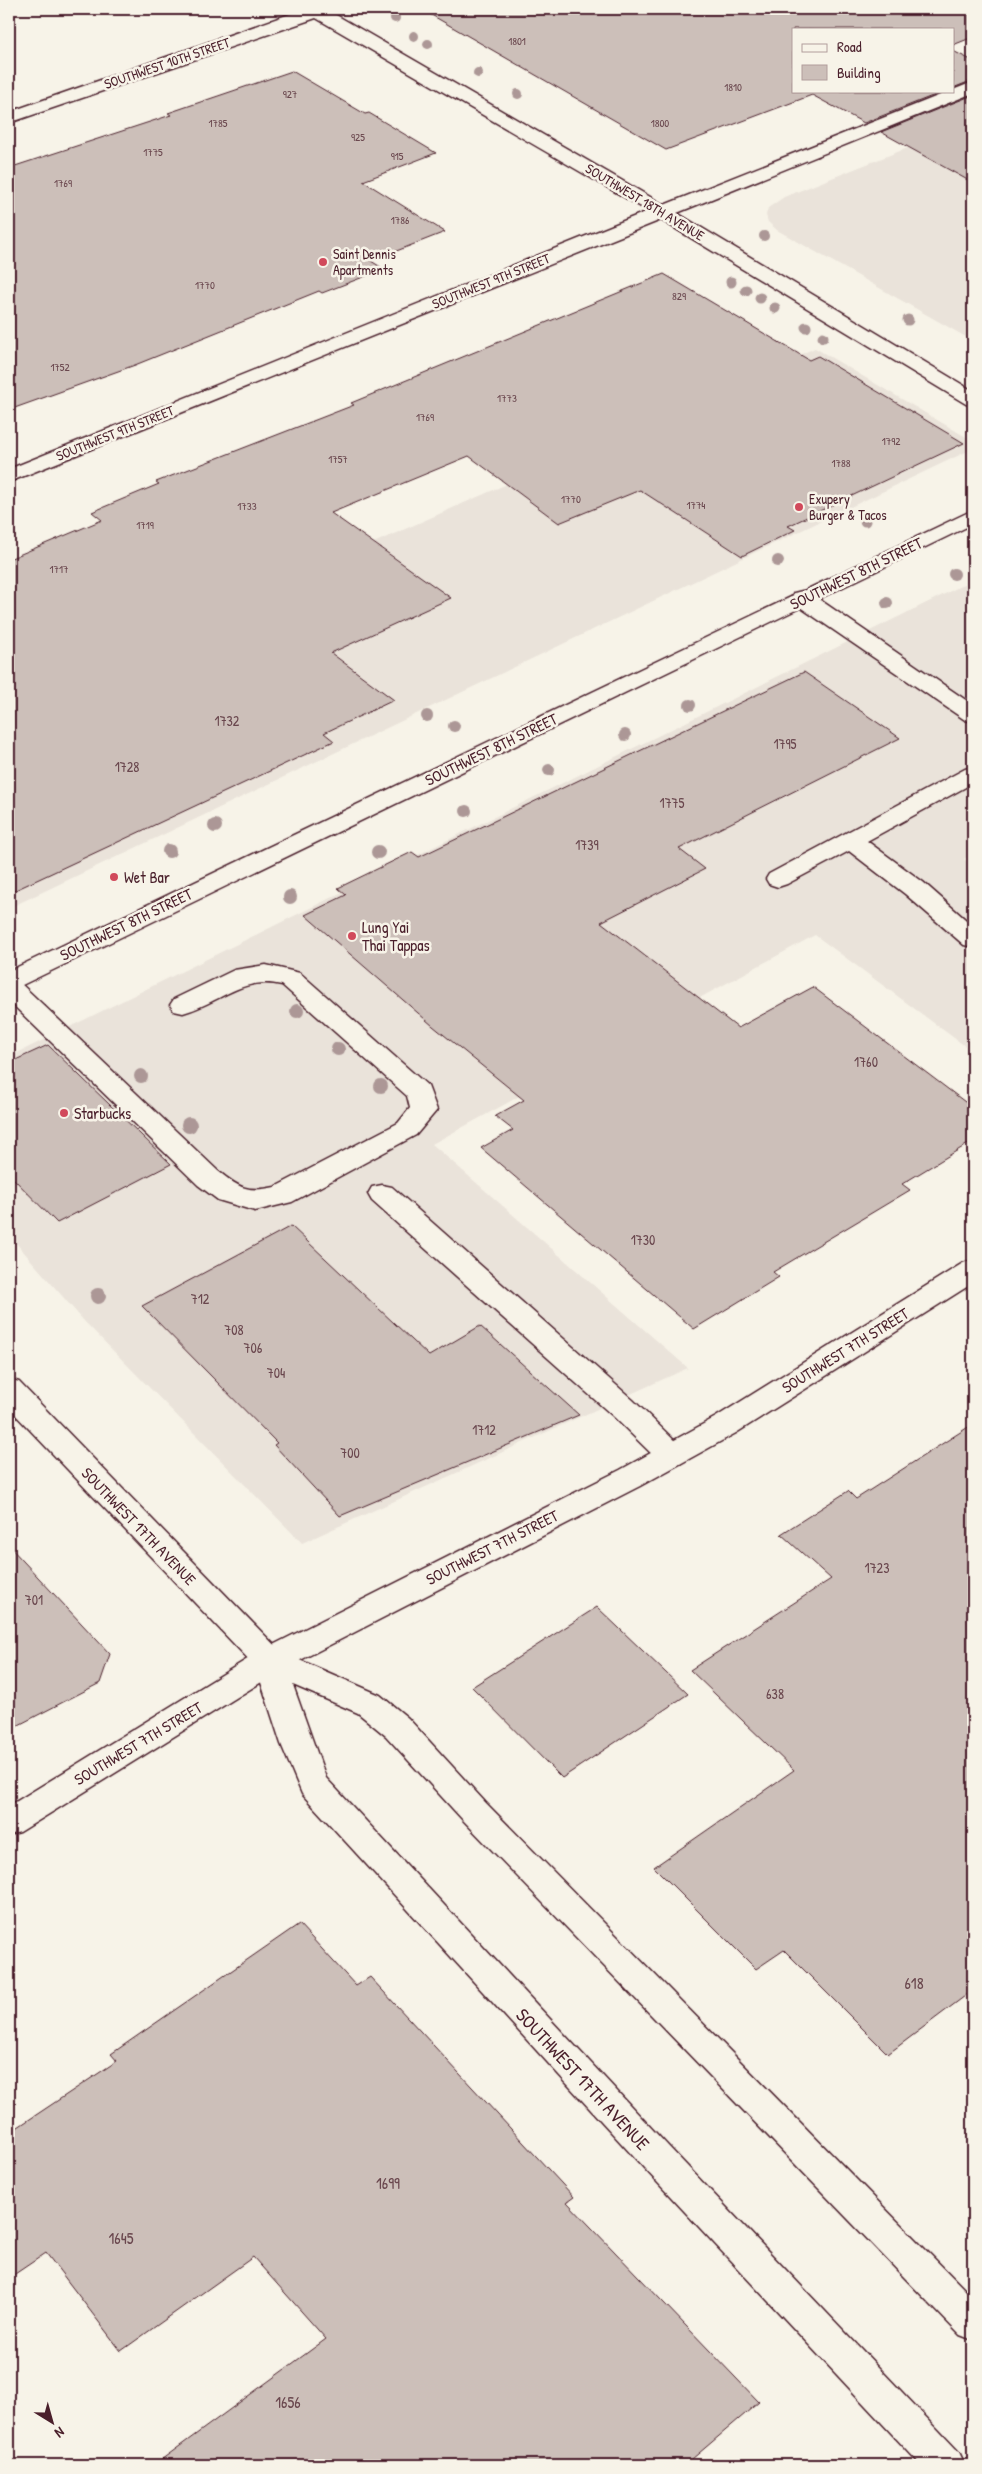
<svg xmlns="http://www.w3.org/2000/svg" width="982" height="2474" font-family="'Patrick Hand',sans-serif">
<rect width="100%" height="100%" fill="#f7f3e8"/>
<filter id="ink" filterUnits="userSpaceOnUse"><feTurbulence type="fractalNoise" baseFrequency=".02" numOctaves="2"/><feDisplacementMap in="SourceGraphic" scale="10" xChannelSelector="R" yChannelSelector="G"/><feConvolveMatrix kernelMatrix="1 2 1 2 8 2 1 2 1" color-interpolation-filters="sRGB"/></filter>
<g filter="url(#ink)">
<g fill="#eae3da">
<path d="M973,122V341L777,230L768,222L766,215L768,208L784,197Z"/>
<path d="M815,348L966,437L971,444L968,451L9,908V704Z"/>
<path d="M973,580V854L964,859L973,866V1052L815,935L432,1144L688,1368L302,1543L84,1321L9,1235V1057Z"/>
</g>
<g fill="#ccbfb9" stroke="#4a1f2b">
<path d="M421,9H973V37L953,45V29H793V91H945L864,123L812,95L666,150Z"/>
<path d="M953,51L973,61V80L953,88Z"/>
<path d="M292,71L365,114L369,113L436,153L363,181L445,232L371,261L384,269L322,293L319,291L135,365L9,410V168L171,115L168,113Z"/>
<path d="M973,95V183L881,132Z"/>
<path d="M664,274L809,360L818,356L964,443L788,526L795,530L742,556L640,490L559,523L469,456L331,513L451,598L331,653L394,700L324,733L334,741L9,893V559L102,520L92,512L159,484L156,482L354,405L351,403Z"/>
<path d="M804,672L900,738L679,849L705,869L601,922L738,1028L813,987L973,1108V1141L902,1184L910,1190L773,1272L779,1277L694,1329L481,1148L513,1130L495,1116L524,1100L433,1026L305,915L346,895L338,888L412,852L419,857Z"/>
<path d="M48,1045L171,1164L57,1223L9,1174V1063Z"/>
<path d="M291,1226L429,1356L480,1326L579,1415L340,1516L274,1445L277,1443L142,1306Z"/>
<path d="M973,1424V1990L888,2054L784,1950L756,1969L654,1867L794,1770L690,1670L831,1579L781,1534L848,1491L856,1499Z"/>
<path d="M9,1546L110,1654L100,1683L9,1730Z"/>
<path d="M597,1607L688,1694L562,1778L472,1687Z"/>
<path d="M299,1924L356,1986L370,1977L574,2197L567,2202L759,2402L685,2465H154L326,2339L253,2257L121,2351L46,2253L9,2278V2133L117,2061L111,2054Z"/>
</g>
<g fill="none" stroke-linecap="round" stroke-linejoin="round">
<g stroke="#4a1f2b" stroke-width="3">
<g id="service">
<path d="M802,591L810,593L973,705V722L965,720L794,603L791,598L794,593Z"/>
<path d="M973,767V783L867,841L923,882L973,926V947L964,945L905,894L849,851L787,884L778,887L769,884L766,879L769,874L965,769Z"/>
<path d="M266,965L300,973L428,1086L437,1110L416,1135L292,1202L255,1211L218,1200L198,1185L9,1001V979L18,981L218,1171C239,1188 247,1193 275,1187L398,1123L410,1108L407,1096L282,985C242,975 220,1003 183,1013L174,1011L170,1005L174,999L234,970Z"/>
<path d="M382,1185L392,1187L633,1400L681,1447L686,1455L681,1463L671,1466L661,1463L613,1416L372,1201L368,1194L372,1187Z"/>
</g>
</g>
<g stroke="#4a1f2b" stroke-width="3">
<path id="minor" d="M304,9H333L331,12L664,205L973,82V93L677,213L973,391V406L966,404L661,220L9,482V469L648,211L316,18L9,123V112Z"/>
</g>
<g stroke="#4a1f2b" stroke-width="3">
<path id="secondary" d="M9,1379L19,1382L281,1652L380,1695L408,1718L485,1802L973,2298V2340L960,2335L463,1820L386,1736L358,1713L293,1685L326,1778L668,2146L959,2452L965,2465H921L644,2168L302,1794L281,1744L256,1667L9,1408Z"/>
</g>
<g stroke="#4a1f2b" stroke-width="3">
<g id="primary">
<path d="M973,510V524L18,987L9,989V971Z"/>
<path d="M973,1260V1283L736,1433L640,1486L281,1670L20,1832L9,1835V1806L259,1652L620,1470L716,1417L963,1263Z"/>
</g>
</g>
<use href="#service" fill="#f7f3e8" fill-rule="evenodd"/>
<use href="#minor" fill="#f7f3e8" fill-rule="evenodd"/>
<use href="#secondary" fill="#f7f3e8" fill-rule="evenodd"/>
<use href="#primary" fill="#f7f3e8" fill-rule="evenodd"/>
</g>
<g fill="#ac9796">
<circle cx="395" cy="18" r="5"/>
<circle cx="414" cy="36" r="5"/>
<circle cx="428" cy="44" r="5"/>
<circle cx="478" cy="73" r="5"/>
<circle cx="518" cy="94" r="5"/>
<circle cx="764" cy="236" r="5"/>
<circle cx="731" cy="282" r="5.5"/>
<circle cx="746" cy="290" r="5.5"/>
<circle cx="760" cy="298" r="5.5"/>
<circle cx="775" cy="308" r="5.5"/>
<circle cx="908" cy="320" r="5.5"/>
<circle cx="806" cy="327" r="5.5"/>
<circle cx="823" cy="337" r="5.5"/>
<circle cx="865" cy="521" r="5.5"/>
<circle cx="778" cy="561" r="6"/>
<circle cx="954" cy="574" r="6"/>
<circle cx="887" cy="603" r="6"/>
<circle cx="690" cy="705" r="6"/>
<circle cx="427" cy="716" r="6"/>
<circle cx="454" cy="726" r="6"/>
<circle cx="625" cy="735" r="6"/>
<circle cx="549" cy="770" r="6"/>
<circle cx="466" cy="811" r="6"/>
<circle cx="215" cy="826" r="7"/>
<circle cx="169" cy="851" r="7"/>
<circle cx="378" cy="852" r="7"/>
<circle cx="290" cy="897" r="7"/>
<circle cx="297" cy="1011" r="7"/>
<circle cx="338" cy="1049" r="7"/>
<circle cx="141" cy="1076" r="7"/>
<circle cx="381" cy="1086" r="7"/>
<circle cx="189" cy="1125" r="8"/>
<circle cx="98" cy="1296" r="8"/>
</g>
</g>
<g fill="#d1495b" stroke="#f7f3e8" stroke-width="2">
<circle cx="323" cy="262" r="5"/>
<circle cx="799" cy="507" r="5"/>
<circle cx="114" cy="877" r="5"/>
<circle cx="352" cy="936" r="5"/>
<circle cx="64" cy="1113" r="5"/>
</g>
<g text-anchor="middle" stroke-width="5" stroke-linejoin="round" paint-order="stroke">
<g font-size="11" fill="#6a474e">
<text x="517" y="45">1801</text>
<text x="733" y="91">1810</text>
<text x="290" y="98">927</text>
<text x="218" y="127">1785</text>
<text x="660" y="127">1800</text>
<text x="358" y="141">925</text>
<text x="153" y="156">1775</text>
<text x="397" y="160">915</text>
<text x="63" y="187">1769</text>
<text x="400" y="224">1786</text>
<text x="205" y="289">1770</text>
<text x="679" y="300">829</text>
<text x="60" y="371">1752</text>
<text x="507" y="402">1773</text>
<text x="425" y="421">1769</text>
<text x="891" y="445">1792</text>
<text x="338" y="463">1757</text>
<text x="841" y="467">1788</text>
<text x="571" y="503">1770</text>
<text x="696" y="509">1774</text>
<text x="247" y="510">1733</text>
<text x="145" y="529">1719</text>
<text x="59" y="573">1717</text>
</g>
<g font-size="14" fill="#4a1f2b" stroke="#f7f3e8">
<text transform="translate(167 63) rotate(-19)" y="5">SOUTHWEST 10TH STREET</text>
<text transform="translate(645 202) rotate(31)" y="5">SOUTHWEST 18TH AVENUE</text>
<text transform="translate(491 281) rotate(-22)" y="5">SOUTHWEST 9TH STREET</text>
<text transform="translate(115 433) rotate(-22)" y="5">SOUTHWEST 9TH STREET</text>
</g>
<g font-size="14" fill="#4a1f2b" stroke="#f7f3e8" text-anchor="start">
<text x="333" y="259">Saint Dennis<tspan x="333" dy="16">Apartments</tspan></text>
<text x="809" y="504">Exupery<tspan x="809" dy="16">Burger &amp; Tacos</tspan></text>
</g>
<g font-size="14" fill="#6a474e">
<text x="227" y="726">1732</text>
<text x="785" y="749">1795</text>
<text x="127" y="772">1728</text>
<text x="672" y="808">1775</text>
<text x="587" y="850">1739</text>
<text x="866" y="1067">1760</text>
<text x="643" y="1245">1730</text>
<text x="200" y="1304">712</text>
<text x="234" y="1335">708</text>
<text x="253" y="1353">706</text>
<text x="276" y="1378">704</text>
<text x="484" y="1435">1712</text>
<text x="350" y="1458">700</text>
<text x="877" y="1573">1723</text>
<text x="34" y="1605">701</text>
<text x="775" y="1699">638</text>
</g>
<g font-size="16" fill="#4a1f2b" stroke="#f7f3e8">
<text transform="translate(856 573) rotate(-26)" y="6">SOUTHWEST 8TH STREET</text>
<text transform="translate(491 749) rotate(-26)" y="6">SOUTHWEST 8TH STREET</text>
<text transform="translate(126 924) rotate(-26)" y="6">SOUTHWEST 8TH STREET</text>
<text transform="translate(845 1350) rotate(-32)" y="6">SOUTHWEST 7TH STREET</text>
<text transform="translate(139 1526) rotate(46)" y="6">SOUTHWEST 17TH AVENUE</text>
<text transform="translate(492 1547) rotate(-27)" y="6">SOUTHWEST 7TH STREET</text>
<text transform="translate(138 1743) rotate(-31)" y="6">SOUTHWEST 7TH STREET</text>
</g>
<g font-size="16" fill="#4a1f2b" stroke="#f7f3e8" text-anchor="start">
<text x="124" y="883">Wet Bar</text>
<text x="362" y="933">Lung Yai<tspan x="362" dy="18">Thai Tappas</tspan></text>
<text x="74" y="1119">Starbucks</text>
</g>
<g font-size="16" fill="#6a474e">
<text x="914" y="1989">618</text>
<text x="388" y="2189">1699</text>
<text x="121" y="2244">1645</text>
<text x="288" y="2408">1656</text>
</g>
<g font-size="19" fill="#4a1f2b" stroke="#f7f3e8">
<text transform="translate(583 2079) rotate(47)" y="7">SOUTHWEST 17TH AVENUE</text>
</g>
</g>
<rect width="982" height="2474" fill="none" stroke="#f7f3e8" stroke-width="30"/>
<rect x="15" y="15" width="952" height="2444" fill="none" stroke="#4a1f2b" stroke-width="2" filter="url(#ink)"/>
<rect x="792" y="28" width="162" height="65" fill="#f7f3e8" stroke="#b29e9c"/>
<rect x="802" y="44" width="25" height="8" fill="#f7f3e8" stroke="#b29e9c"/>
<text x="837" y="52" font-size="15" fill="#4a1f2b">Road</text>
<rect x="802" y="65" width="25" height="15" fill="#ccbfb9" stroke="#b29e9c"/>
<text x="837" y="78" font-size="15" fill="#4a1f2b">Building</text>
<g transform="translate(52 2422) rotate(143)" stroke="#f7f3e8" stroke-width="4" paint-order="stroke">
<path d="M0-4L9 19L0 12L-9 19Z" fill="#4a1f2b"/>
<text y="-8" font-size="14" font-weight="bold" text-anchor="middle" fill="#4a1f2b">N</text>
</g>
</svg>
